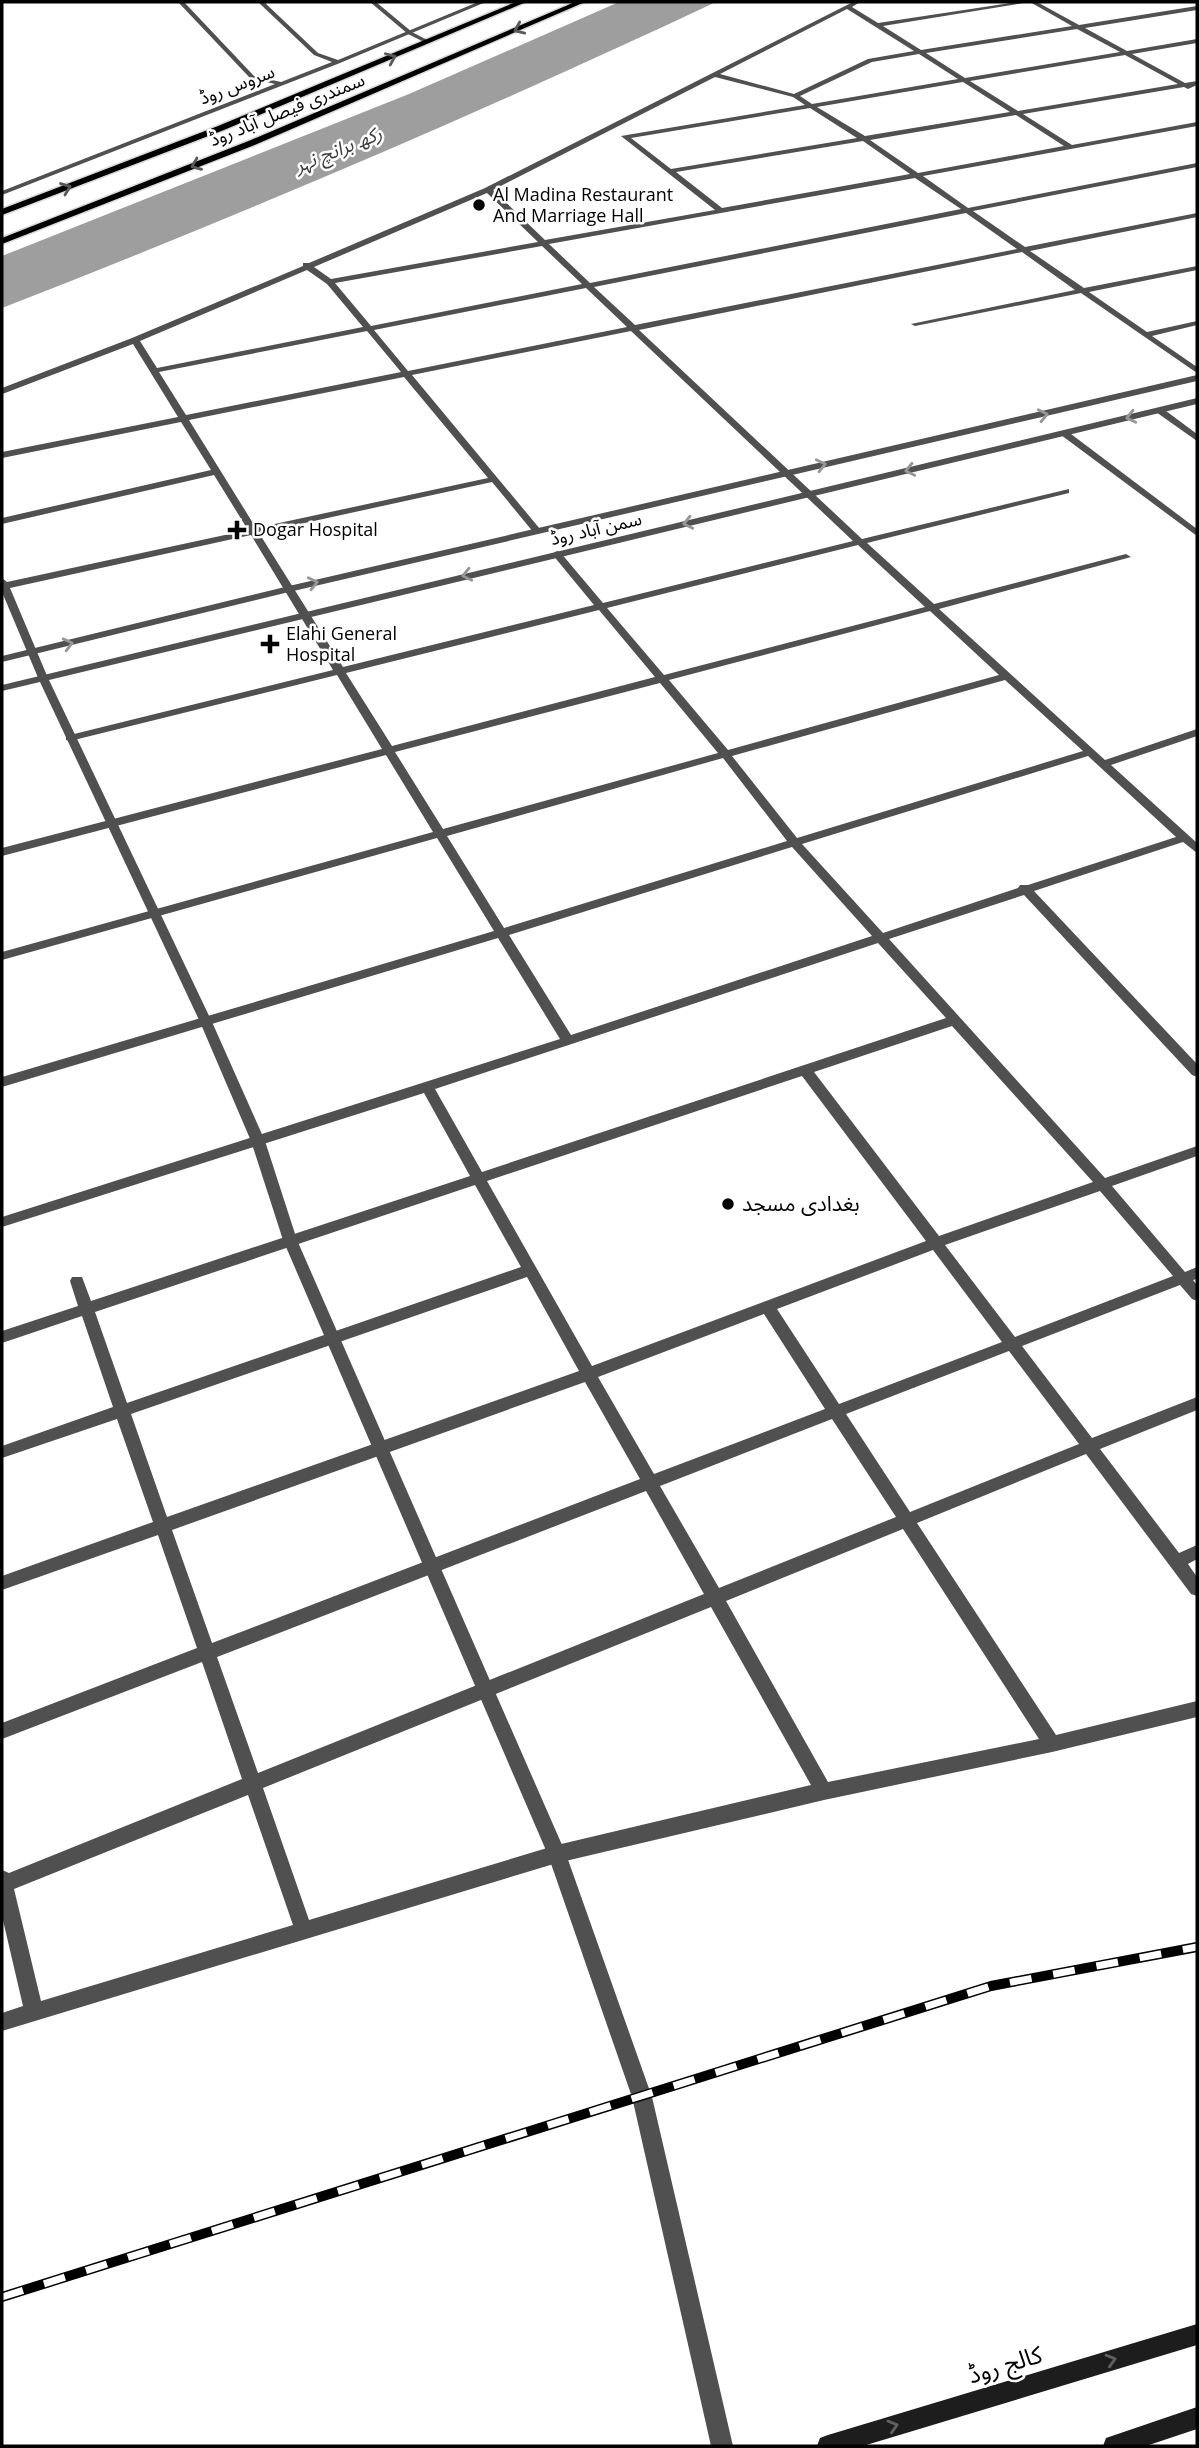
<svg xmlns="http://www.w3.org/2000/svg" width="1199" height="2448" font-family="'Open Sans','Noto Sans Arabic',sans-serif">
<rect width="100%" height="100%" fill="#fff"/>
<path fill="#9e9e9e" d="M619,2H716C482,112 244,214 2,308V256L409,94Z"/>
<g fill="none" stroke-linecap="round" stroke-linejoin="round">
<g stroke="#dbdbdb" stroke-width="3">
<g id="primary">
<path d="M516,2H526L224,130L2,215V209L218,126Z"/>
<path d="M575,2H585L257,144L2,244V238L251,140Z"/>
</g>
</g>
<g fill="#505050" fill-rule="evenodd">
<path d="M178,2H184L254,76L281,82L332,62L314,55L258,2H264L318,53L338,60L478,2H486L340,63L2,195V191L275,84L250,78Z"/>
<path d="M853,2H860L852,7L878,23L1017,2H1037L1079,25L1197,6V10L1085,28L1127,51L1197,39V43L1132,54L1185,83L1197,81V85L1188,89L1184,87L1023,114L1072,145L1197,122V126L923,176L968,208L1197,163V167L973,211L1025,247L1197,213V217L1030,251L1084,288L1197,266V270L1089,292L1147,332L1197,321V325L1152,336L1197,367V373L1081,293L915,326L911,324L1075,290L1022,252L639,330L862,539L1069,489V493L867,543L934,604L1126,554L1131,557L939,609L1105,760L1197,729V736L1111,765L1197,843V853L1183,842L1034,891L1197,1064V1077L1192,1075L1024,895L889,939L1105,1178L1197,1146V1156L1112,1186L1185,1272L1197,1267V1279L1193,1280L1197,1285V1301L1192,1299L1180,1285L1022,1346L1092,1438L1197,1397V1410L1100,1449L1179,1553L1197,1545V1559L1188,1564L1197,1577V1596L1191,1594L1086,1454L917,1523L1056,1735L1197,1701V1717L1052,1752L824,1800L557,1863L2,2031V2013L23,2006L2,1916V1870L9,1873L242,1779L202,1662L2,1739V1723L197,1648L158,1535L2,1590V1576L153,1522L117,1419L2,1458V1446L113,1407L82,1316L2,1343V1331L78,1306L70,1281L72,1277H82L91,1301L470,1176L424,1093L2,1227V1217L560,1039L498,938L2,1087V1077L494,931L437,838L2,960V952L433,832L386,755L2,856V848L382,749L337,675L70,741L66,740V736L333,670L251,535L10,588L48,678L47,680H39L2,592V578L7,582L248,530L214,475L2,524V518L211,470L181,422L2,458V452L178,417L133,344L5,393L2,394V388L132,338L303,266V263H309L485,188ZM1030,2L1072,26L921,50L883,26ZM847,9L914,51L868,59L794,94L720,74ZM1077,29L1120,52L965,78L926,53ZM919,54L958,79L812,104L800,96L872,62ZM1125,55L1178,84L1018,111L970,81ZM715,77L793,97L805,105L621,136L715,210L545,240L493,190ZM963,82L1010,112L865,136L817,107ZM810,108L857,138L671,169L631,138ZM1016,115L1064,146L918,173L870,140ZM863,141L910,174L722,208L676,172ZM915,178L961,209L590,283L549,244ZM487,193L538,242L331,279L314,267ZM966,213L1017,249L635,325L594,287ZM542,246L582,284L371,326L335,283ZM307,270L327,284L363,327L157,368L140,341ZM586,288L627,327L408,371L374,330ZM367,331L401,372L186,415L159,372ZM631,331L853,541L603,603L560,552L557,551L552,554L594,605L343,667L259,533L492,482L534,533H540V529L412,375ZM404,377L488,478L256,528L189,420ZM858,545L925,607L664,675L607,608ZM599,610L655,677L392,746L346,673ZM930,611L999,675L728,750L669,680ZM1005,680L1083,751L797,838L732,756ZM660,683L718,753L443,829L395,752ZM1088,756L1176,837L1028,885H1020L1018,888L883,933L802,844ZM723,758L787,841L504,928L447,836ZM792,847L872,936L571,1035L509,935ZM878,943L946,1018L482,1172L435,1089ZM952,1026L1093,1182L939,1236L814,1072ZM802,1076L926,1241L592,1366L487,1181ZM475,1185L521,1267L127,1403L95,1312ZM1100,1191L1173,1276L1015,1337L945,1245ZM933,1250L1002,1342L839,1404L777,1309ZM527,1277L579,1371L167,1517L131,1414ZM764,1314L825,1409L654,1474L598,1377ZM1009,1351L1079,1444L910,1512L846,1414ZM585,1382L640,1479L212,1643L172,1530ZM832,1419L896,1517L719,1588L660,1486ZM646,1491L704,1594L258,1773L217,1657ZM903,1529L1039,1739L828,1782L726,1601ZM711,1607L811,1785L557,1845L309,1920L263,1788ZM248,1795L293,1925L41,2001L14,1889Z"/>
<path d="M1156,408H1162L1197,434V441L1156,412Z"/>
<path d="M1061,431H1067L1197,529V536L1061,435Z"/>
</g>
<g fill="#505050" fill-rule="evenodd">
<path d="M370,2H376L412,32L431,42L426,43L408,34Z"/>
<path d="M1197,375V381L289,592L2,662V656L289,586Z"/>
<path d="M1197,398V404L49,680L212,1022L265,1141L297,1240L566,1854L652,2097L733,2446H711L632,2097L548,1855L283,1240L251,1141L200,1022L40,682L2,691V685Z"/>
</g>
<g fill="#1d1d1d" fill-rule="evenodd">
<path d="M1197,2324V2345L863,2446H817L820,2438L828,2435Z"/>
<path d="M1197,2407V2429L1146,2446H1103L1106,2438Z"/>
</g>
<use href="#primary" fill="#000" fill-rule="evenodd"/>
<g stroke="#000" stroke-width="10">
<path id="rail" d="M2,2297L991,1986L1197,1947"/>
</g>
<use href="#rail" stroke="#fff" stroke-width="7" stroke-dasharray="22" stroke-linecap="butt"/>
</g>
<defs><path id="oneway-chevron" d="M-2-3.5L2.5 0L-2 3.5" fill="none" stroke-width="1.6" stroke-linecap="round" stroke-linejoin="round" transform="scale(1.75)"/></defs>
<g stroke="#595959">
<use href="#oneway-chevron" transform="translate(519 29) rotate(156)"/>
<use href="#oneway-chevron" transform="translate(391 58) rotate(-23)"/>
<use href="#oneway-chevron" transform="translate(196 165) rotate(158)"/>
<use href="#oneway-chevron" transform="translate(66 188) rotate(-21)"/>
</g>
<g stroke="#969696">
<use href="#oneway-chevron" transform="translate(1043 415) rotate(-13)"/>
<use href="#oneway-chevron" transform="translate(1131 417) rotate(167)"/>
<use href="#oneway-chevron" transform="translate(821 465) rotate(-13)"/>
<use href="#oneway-chevron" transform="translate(910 470) rotate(167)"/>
<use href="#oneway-chevron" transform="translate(688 523) rotate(167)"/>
<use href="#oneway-chevron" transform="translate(467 575) rotate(167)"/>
<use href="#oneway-chevron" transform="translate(313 583) rotate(-13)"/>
<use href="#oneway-chevron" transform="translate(68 644) rotate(-14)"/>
</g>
<g stroke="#616161">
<use href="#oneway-chevron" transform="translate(1111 2360) rotate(-17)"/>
<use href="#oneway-chevron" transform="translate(893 2426) rotate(-17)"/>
</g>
<g fill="#000" stroke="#fff" stroke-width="2.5">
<circle cx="479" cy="205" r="7"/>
<path d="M233.5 519.5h7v7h7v7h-7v7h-7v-7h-7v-7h7z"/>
<path d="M266.5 633.5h7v7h7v7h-7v7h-7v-7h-7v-7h7z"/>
<circle cx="728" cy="1204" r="7"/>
</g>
<g text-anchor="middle" stroke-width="5" stroke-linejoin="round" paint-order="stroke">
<g font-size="18" fill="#000" stroke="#fff">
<text transform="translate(237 85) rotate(-21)" y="6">سروس روڈ</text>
<text transform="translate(287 110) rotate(-22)" y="6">سمندری فیصل آباد روڈ</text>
<text transform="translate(596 529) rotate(-13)" y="6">سمن آباد روڈ</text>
</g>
<g font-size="18" fill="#000" stroke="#fff" text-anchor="start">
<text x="493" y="201">Al Madina Restaurant<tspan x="493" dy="21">And Marriage Hall</tspan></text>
<text x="253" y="536">Dogar Hospital</text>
<text x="286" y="640">Elahi General<tspan x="286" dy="21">Hospital</tspan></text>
</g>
<g font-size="19" font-style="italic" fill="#3f3f3f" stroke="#fff">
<text transform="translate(338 149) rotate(-22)" y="7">رکھ برانچ نہر</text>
</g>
<g font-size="21" fill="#000" stroke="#fff" text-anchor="start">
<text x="742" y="1211">بغدادی مسجد</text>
</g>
<g font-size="24" fill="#000" stroke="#fff">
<text transform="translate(1005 2365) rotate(-17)" y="8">کالج روڈ</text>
</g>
</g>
<rect width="1199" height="2448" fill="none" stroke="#000000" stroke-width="7"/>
</svg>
